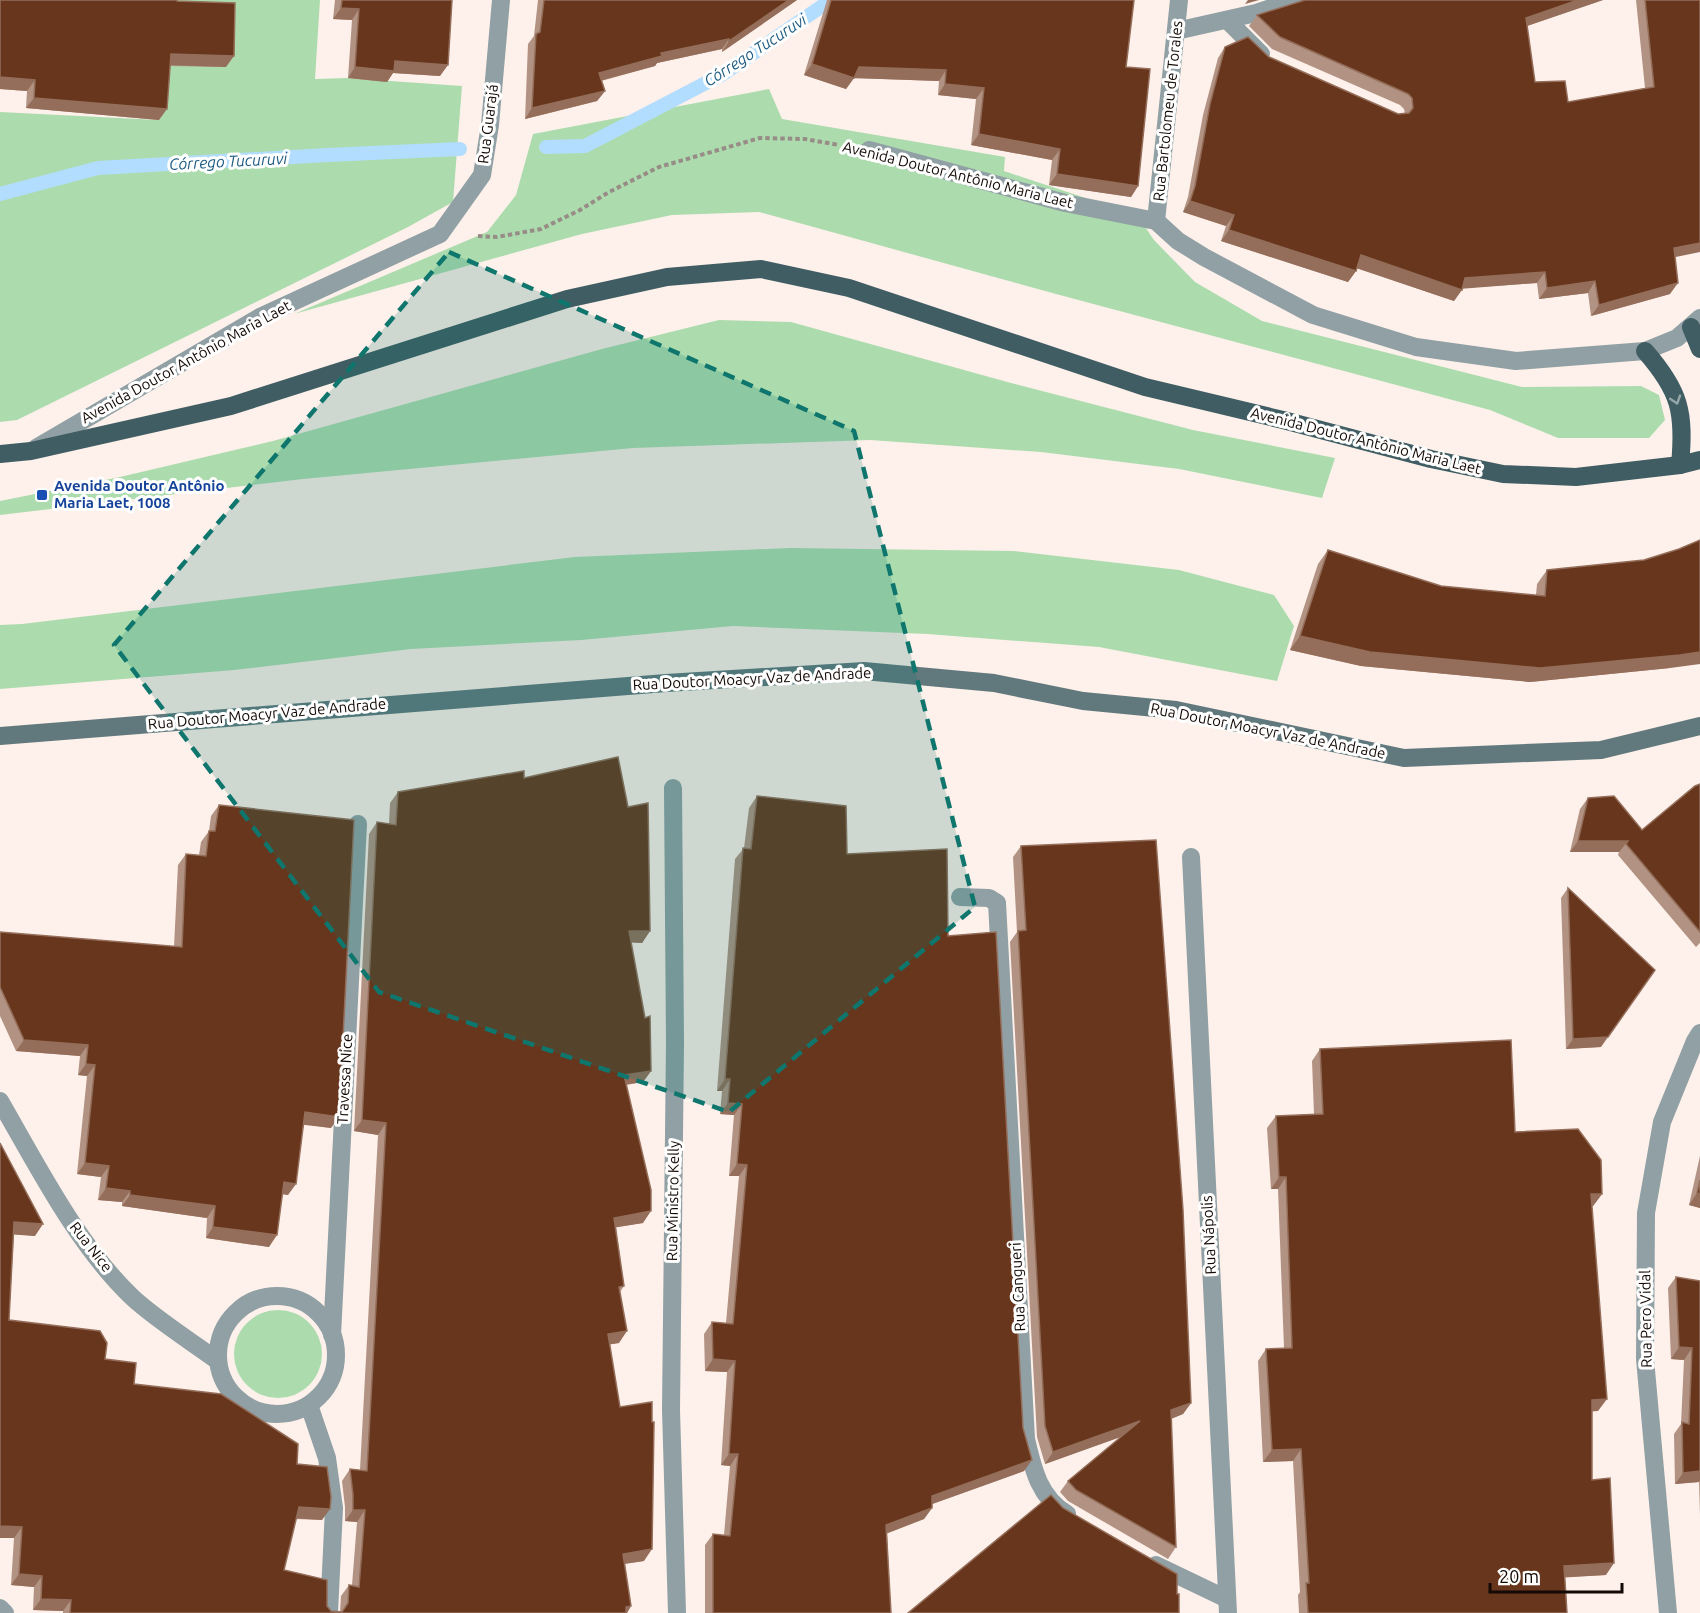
<svg xmlns="http://www.w3.org/2000/svg" width="1700" height="1613" font-family="Ubuntu,sans-serif">
<rect width="100%" height="100%" fill="#fef0ea"/>
<g fill="#acdcae">
<path d="M170,0H320L315,79L348,78L462,86L453,202L408,227L17,420L0,422V112L159,120Z"/>
<path d="M769,89L782,119L1005,157L1004,171L1137,215L1154,240L1195,282L1262,321L1522,387L1641,386L1659,395L1665,420L1649,438H1558L1490,410L1056,294L759,212L672,215L582,234L294,314L487,232L516,195L533,134Z"/>
<path d="M719,320L791,322L1011,383L1193,430L1335,458L1322,498L1179,469L1041,452L870,440L633,448L303,479L0,515V501L120,477L273,441L602,349Z"/>
<path d="M790,548L1013,551L1179,570L1274,595L1294,626L1277,681L1099,647L927,634L733,626L581,640L411,649L234,670L0,689V625L22,624L575,557Z"/>
<circle cx="278" cy="1354" r="44"/>
</g>
<g fill="none" stroke-linecap="round" stroke-linejoin="round">
<g stroke="#b2ddfe" stroke-width="14">
<path d="M546,147L585,146L723,74L831,0"/>
<path d="M0,194L98,168L328,155L460,149"/>
</g>
<path stroke="#988c87" stroke-width="4" stroke-dasharray="4.5 3" stroke-linecap="butt" d="M478,236L497,237L541,229L580,210L609,192L659,167L760,138L805,139L839,145"/>
<path stroke="#90a0a4" stroke-width="18" d="M1227,20L1261,54"/>
<g stroke="#90a0a4" stroke-width="18">
<path d="M1176,31L1256,13L1295,0"/>
<path d="M869,150L1065,203L1156,221L1178,241L1204,257L1313,315L1416,347L1516,361L1645,351L1677,338L1700,318"/>
<path d="M1156,221L1179,0"/>
<path d="M36,448L260,317L440,234L482,175L490,125L501,0"/>
<path d="M673,788L675,1043L671,1410L677,1613"/>
<path d="M1191,857L1228,1613"/>
<path d="M960,897L989,898L997,903L1026,1439C1033,1469 1039,1497 1067,1514"/>
<path d="M0,1101C38,1167 78,1246 133,1298C157,1320 192,1342 218,1361"/>
<circle cx="277" cy="1355" r="59"/>
<path d="M332,1335L358,824"/>
<path d="M309,1405L327,1458L334,1508L329,1613"/>
<path d="M1156,1565L1227,1599"/>
<path d="M0,1608L5,1613"/>
<path d="M1668,1613L1645,1359L1646,1213L1662,1122L1695,1041L1700,1033"/>
</g>
<path stroke="#61797d" stroke-width="18" d="M0,736L666,683L864,671L994,683L1083,701L1176,710L1404,758L1601,750L1700,726"/>
<g stroke="#3f5d62" stroke-width="18">
<path d="M1691,327L1700,349"/>
<path d="M1645,351C1680,391 1685,412 1680,465"/>
<path d="M0,454L31,451L231,406L567,299L667,277L761,269L849,288L1145,387L1283,420L1431,459L1503,474L1576,477L1680,465L1700,460"/>
</g>
</g>
<g fill="#b29383">
<path d="M0,0L177,1L226,67L170,66L159,120L26,108L27,91L0,89Z"/>
<path d="M335,0H452L440,76L393,73L387,82L348,78L352,20L333,19Z"/>
<path d="M538,0H797L722,52V49L657,63L655,66L601,81L605,91L597,101L525,119L528,44L534,36Z"/>
<path d="M827,0H1134L1126,67L1138,186L1131,197L1049,185L1052,160L971,145L976,99L938,95L939,81L854,78L846,89L804,75Z"/>
<path d="M1305,0H1603L1527,26L1535,82L1568,102L1645,88L1636,0H1700L1675,257L1670,294L1591,316L1588,293L1539,299L1537,283L1462,288L1454,301L1357,268L1356,271L1348,282L1221,241L1226,226L1183,212L1188,197L1203,115L1218,58L1225,47L1269,57L1398,114H1405L1404,109L1400,105L1272,49L1249,26L1257,15Z"/>
<path d="M1679,549L1670,668L1530,682L1361,666L1290,650L1318,564L1328,550L1441,586L1536,595L1537,584L1547,570L1644,560Z"/>
<path d="M524,778L650,931L642,943L631,942L651,1071L643,1082L626,1085L643,1223L616,1227L624,1286L620,1292L619,1343L610,1344L644,1561L625,1564L631,1606L627,1613H63V1611L33,1610L34,1587L11,1585L14,1538L0,1143L35,1236L14,1234L9,1320L105,1359L134,1384L297,1464L322,1520L296,1519L284,1570L327,1606L331,1611L340,1612L341,1596L349,1585H352L357,1522L345,1521V1507L342,1481L350,1469L360,1470L378,1135L354,1131L369,834L377,822L389,824L390,803L398,792Z"/>
<path d="M1700,784V943L1696,947L1618,855L1619,852H1570L1580,809L1588,798L1642,830Z"/>
<path d="M757,796L847,854L948,936L1024,1471L932,1504V1508L924,1519L887,1533L891,1613H705V1545L713,1534L724,1535L730,1466L721,1465L727,1372L705,1371L704,1334L712,1322L726,1323L739,1176H729L734,1115L720,1114L722,1091H717L735,859L744,848L749,808Z"/>
<path d="M219,805L331,1128L304,1124L288,1195L282,1194L269,1247L206,1238L207,1218L122,1206V1202L98,1200L101,1177L77,1174L87,1076L78,1075L80,1056L16,1051L0,1016V932L174,947L178,865L186,854L199,855L201,842L209,831L211,816Z"/>
<path d="M1021,846L1191,1403L1183,1414L1171,1419L1176,1547L1168,1559L1068,1501L1060,1492L1068,1481L1122,1436L1045,1464L1037,1437L1010,942L1017,932L1013,857Z"/>
<path d="M1568,888L1601,1047L1566,1049L1561,898Z"/>
<path d="M1320,1049L1515,1132L1602,1194L1593,1206H1592L1598,1411H1592V1480L1606,1575L1565,1577L1567,1613H1299L1298,1595L1300,1592L1293,1461L1263,1462L1258,1361L1266,1349L1284,1348L1278,1189H1271L1267,1128L1276,1116L1314,1114L1312,1061Z"/>
<path d="M1700,1156V1208L1689,1205Z"/>
<path d="M1676,1277L1700,1281V1515L1699,1482L1675,1484L1674,1434L1681,1424L1684,1360L1671,1359L1668,1288Z"/>
</g>
<g fill="#946e5a">
<path d="M789,0H797L722,52L729,41Z"/>
<path d="M1248,0H1259L1245,4Z"/>
<path d="M1578,0H1603L1518,29L1526,18Z"/>
<path d="M341,8L359,9L352,20L333,19Z"/>
<path d="M729,39L722,49L657,63L655,66L592,83L599,73L661,53Z"/>
<path d="M171,54L234,56L226,67L163,65Z"/>
<path d="M395,61L448,65L440,76L393,73L387,82L348,78L355,67Z"/>
<path d="M812,64L859,67L946,70L939,81L852,78H854L846,89L804,75Z"/>
<path d="M0,77L35,80L27,91L0,89Z"/>
<path d="M945,84L984,88L976,99L938,95Z"/>
<path d="M605,91L597,101L525,119L532,108Z"/>
<path d="M34,98L167,109L159,120L26,108Z"/>
<path d="M979,134L1060,149L1052,160L971,145Z"/>
<path d="M1057,174L1138,186L1131,197L1049,185Z"/>
<path d="M1190,201L1234,215L1226,226L1183,212Z"/>
<path d="M1229,230L1356,271L1348,282L1221,241Z"/>
<path d="M1700,243V252L1666,259L1674,248Z"/>
<path d="M1361,255L1465,278L1545,272L1537,283L1459,289L1462,290L1454,301L1353,267Z"/>
<path d="M1595,281L1588,293L1539,299L1547,288Z"/>
<path d="M1678,283L1670,294L1591,316L1599,305Z"/>
<path d="M1300,636L1700,652V664L1670,668L1530,682L1361,666L1290,650Z"/>
<path d="M1578,841H1628L1619,852H1570Z"/>
<path d="M629,931H650L642,943L621,942Z"/>
<path d="M1608,1037L1601,1047L1566,1049L1573,1039Z"/>
<path d="M24,1040L88,1045L80,1056L16,1051Z"/>
<path d="M86,1064L95,1065L87,1076L78,1075Z"/>
<path d="M651,1071L643,1082L616,1086L624,1075Z"/>
<path d="M725,1079H730L722,1091H717Z"/>
<path d="M728,1103L742,1104L734,1115L720,1114Z"/>
<path d="M305,1112L339,1117L331,1128L297,1124Z"/>
<path d="M362,1120L386,1123L378,1135L354,1131Z"/>
<path d="M85,1163L109,1166L101,1177L77,1174Z"/>
<path d="M737,1164L747,1165L739,1176H729Z"/>
<path d="M1279,1177H1286L1278,1189H1271Z"/>
<path d="M284,1182L296,1184L288,1195L276,1193Z"/>
<path d="M106,1188L130,1191L122,1202L98,1200Z"/>
<path d="M1697,1193L1700,1194V1208L1689,1205Z"/>
<path d="M1591,1194H1602L1593,1206H1582Z"/>
<path d="M130,1195L215,1206L207,1218L122,1206Z"/>
<path d="M651,1211L643,1223L606,1229L614,1218Z"/>
<path d="M14,1222L43,1224L35,1236L6,1234Z"/>
<path d="M213,1227L277,1235L269,1247L206,1238Z"/>
<path d="M627,1331L619,1343L600,1346L608,1334Z"/>
<path d="M1679,1347L1692,1348L1684,1360L1671,1359Z"/>
<path d="M713,1359L735,1361L727,1372L705,1371Z"/>
<path d="M1607,1399L1598,1411L1584,1412L1592,1400Z"/>
<path d="M1191,1403L1183,1414L1163,1422L1171,1410Z"/>
<path d="M1140,1421L1132,1433L1045,1464L1053,1452Z"/>
<path d="M1301,1449L1293,1461L1263,1462L1272,1450Z"/>
<path d="M729,1454H738L730,1466L721,1465Z"/>
<path d="M1032,1460L1024,1471L924,1507L932,1496Z"/>
<path d="M1700,1471V1480L1699,1482L1675,1484L1683,1473Z"/>
<path d="M299,1507L330,1509L322,1520L291,1518Z"/>
<path d="M932,1508L924,1519L878,1537L886,1525Z"/>
<path d="M353,1510H365L357,1522L345,1521Z"/>
<path d="M0,1526L22,1527L14,1538H0Z"/>
<path d="M652,1549L644,1561L615,1565L623,1554Z"/>
<path d="M1614,1563L1606,1575L1556,1578L1564,1566Z"/>
<path d="M19,1574L42,1576L34,1587L11,1585Z"/>
<path d="M41,1599L71,1600L63,1611L33,1610Z"/>
<path d="M631,1606L627,1613H622L626,1607Z"/>
</g>
<g fill="#67361c" stroke="#946e5a" stroke-width="1.5">
<path d="M0,0H177V1L235,3L234,56L171,54L167,109L34,98L35,80L0,77Z"/>
<path d="M342,0H452L448,65L395,61L394,71L355,67L359,9L341,8Z"/>
<path d="M544,0H789L729,41V39L661,53L662,56L599,73L605,91L532,108L536,34L540,32Z"/>
<path d="M831,0H1134L1126,67L1150,69L1138,186L1057,174L1060,149L979,134L984,88L945,84L946,70L859,67L854,78L812,64Z"/>
<path d="M1305,0H1578L1526,18L1535,82L1565,81L1568,102L1654,87L1645,0H1700V243L1674,248L1678,283L1599,305L1595,281L1547,288L1545,272L1465,278L1462,290L1361,255L1356,271L1229,230L1234,215L1190,201L1195,186L1210,104L1225,47L1248,37L1269,57L1398,114L1409,113L1413,108L1412,98L1408,94L1280,37L1257,15Z"/>
<path d="M1700,540V652L1680,655L1540,668L1370,652L1300,636L1328,550L1441,586L1545,596L1547,570L1644,560L1679,549Z"/>
<path d="M618,757L628,807L648,803L650,931H629L645,1018L650,1016L651,1071L624,1075L651,1190V1211L614,1218L624,1286L619,1287L627,1331L608,1334L620,1407L652,1402V1422H654L652,1549L623,1554L631,1606L626,1607V1613H70L71,1600L41,1599L42,1576L19,1574L22,1527L0,1526V1143L43,1224L14,1222L9,1320L100,1331L107,1343L105,1359L136,1363L134,1384L221,1394L298,1444L297,1464L327,1467L331,1497L330,1509L299,1507L284,1570L327,1580V1606L331,1611L342,1612L348,1603L349,1585L359,1587L365,1510H353V1495L350,1469L367,1471L386,1123L362,1120L377,822L396,825L398,792L524,771V778Z"/>
<path d="M1700,784V932L1626,844L1628,841H1578L1588,798L1614,796L1642,830L1695,786Z"/>
<path d="M757,796L846,806L847,854L947,849L948,936L996,932L1023,1428L1032,1460L932,1496V1508L886,1525L891,1613H713V1534L730,1536L738,1454H729L735,1361L713,1359L712,1322L733,1324L747,1165L737,1164L742,1104L728,1103L730,1079H725L743,848L751,849Z"/>
<path d="M219,805L354,820L339,1117L305,1112L296,1184L284,1182L277,1235L213,1227L215,1206L130,1195V1191L106,1188L109,1166L85,1163L95,1065L86,1064L88,1045L24,1040L0,987V932L182,947L186,854L206,856L209,831H215Z"/>
<path d="M1156,840L1183,1210L1191,1403L1171,1410L1176,1547L1076,1490L1068,1481L1140,1421L1053,1452L1045,1426L1018,931L1026,930L1021,846Z"/>
<path d="M1568,888L1655,970L1608,1037L1573,1039Z"/>
<path d="M1511,1040L1515,1132L1578,1129L1601,1160L1602,1194H1591L1607,1399L1592,1400V1480L1610,1478L1614,1563L1564,1566L1567,1613H1308L1306,1583H1309L1301,1449L1272,1450L1266,1349L1292,1348L1286,1177H1279L1276,1116L1323,1114L1320,1049Z"/>
<path d="M1700,1180V1194L1697,1193Z"/>
<path d="M1676,1277L1700,1281V1471L1683,1473L1682,1422L1689,1424L1692,1348L1679,1347Z"/>
<path d="M1051,1495L1063,1508L1177,1574V1594H1179V1613H908Z"/>
</g>
<defs><path id="oneway-chevron" d="M-2-3.5L2.5 0L-2 3.5" fill="none" stroke-width="1.6" stroke-linecap="round" stroke-linejoin="round" transform="scale(1.5)"/></defs>
<use stroke="#95a6a9" href="#oneway-chevron" transform="translate(1676 400) rotate(72)"/>
<path fill="#0f766e" fill-opacity="0.2" stroke="#0f766e" stroke-width="4.5" stroke-dasharray="12 8" stroke-linejoin="round" d="M449,252L854,431L975,907L729,1112L379,992L114,645Z"/>
<rect fill="#1a4fb4" stroke="#fff" stroke-width="2" x="36" y="489" width="12" height="12" rx="3"/>
<g text-anchor="middle" stroke-width="6" stroke-linejoin="round" paint-order="stroke">
<g font-size="15" fill="#130905" stroke="#fff">
<text transform="translate(1168 111) rotate(-84)" y="5">Rua Bartolomeu de Torales</text>
<text transform="translate(488 124) rotate(-83)" y="5">Rua Guarajá</text>
<text transform="translate(958 175) rotate(14)" y="5">Avenida Doutor Antônio Maria Laet</text>
<text transform="translate(186 362) rotate(-29)" y="5">Avenida Doutor Antônio Maria Laet</text>
<text transform="translate(1366 441) rotate(14)" y="5">Avenida Doutor Antônio Maria Laet</text>
<text transform="translate(752 679) rotate(-3)" y="5">Rua Doutor Moacyr Vaz de Andrade</text>
<text transform="translate(267 714) rotate(-5)" y="5">Rua Doutor Moacyr Vaz de Andrade</text>
<text transform="translate(1268 731) rotate(11)" y="5">Rua Doutor Moacyr Vaz de Andrade</text>
<text transform="translate(345 1079) rotate(-87)" y="5">Travessa Nice</text>
<text transform="translate(673 1201) rotate(-89)" y="5">Rua Ministro Kelly</text>
<text transform="translate(1209 1235) rotate(-93)" y="5">Rua Nápolis</text>
<text transform="translate(91 1247) rotate(52)" y="5">Rua Nice</text>
<text transform="translate(1018 1287) rotate(-93)" y="5">Rua Cangueri</text>
<text transform="translate(1646 1319) rotate(-91)" y="5">Rua Pero Vidal</text>
</g>
<g font-size="15" font-weight="bold" fill="#164399" stroke="#fff" text-anchor="start">
<text x="54" y="491">Avenida Doutor Antônio<tspan x="54" dy="17">Maria Laet, 1008</tspan></text>
</g>
<g font-size="16" font-style="italic" fill="#215d84" stroke="#fff">
<text transform="translate(755 50) rotate(-33)" y="6">Córrego Tucuruvi</text>
<text transform="translate(228 161) rotate(-3)" y="6">Córrego Tucuruvi</text>
</g>
</g>
<path d="M1490 1583v9h132v-9" fill="none" stroke="#130905" stroke-width="3"/>
<text x="1499" y="1583" font-size="18" fill="#130905" stroke="#ffffff" stroke-width="4.5" paint-order="stroke">20 m</text>
</svg>
